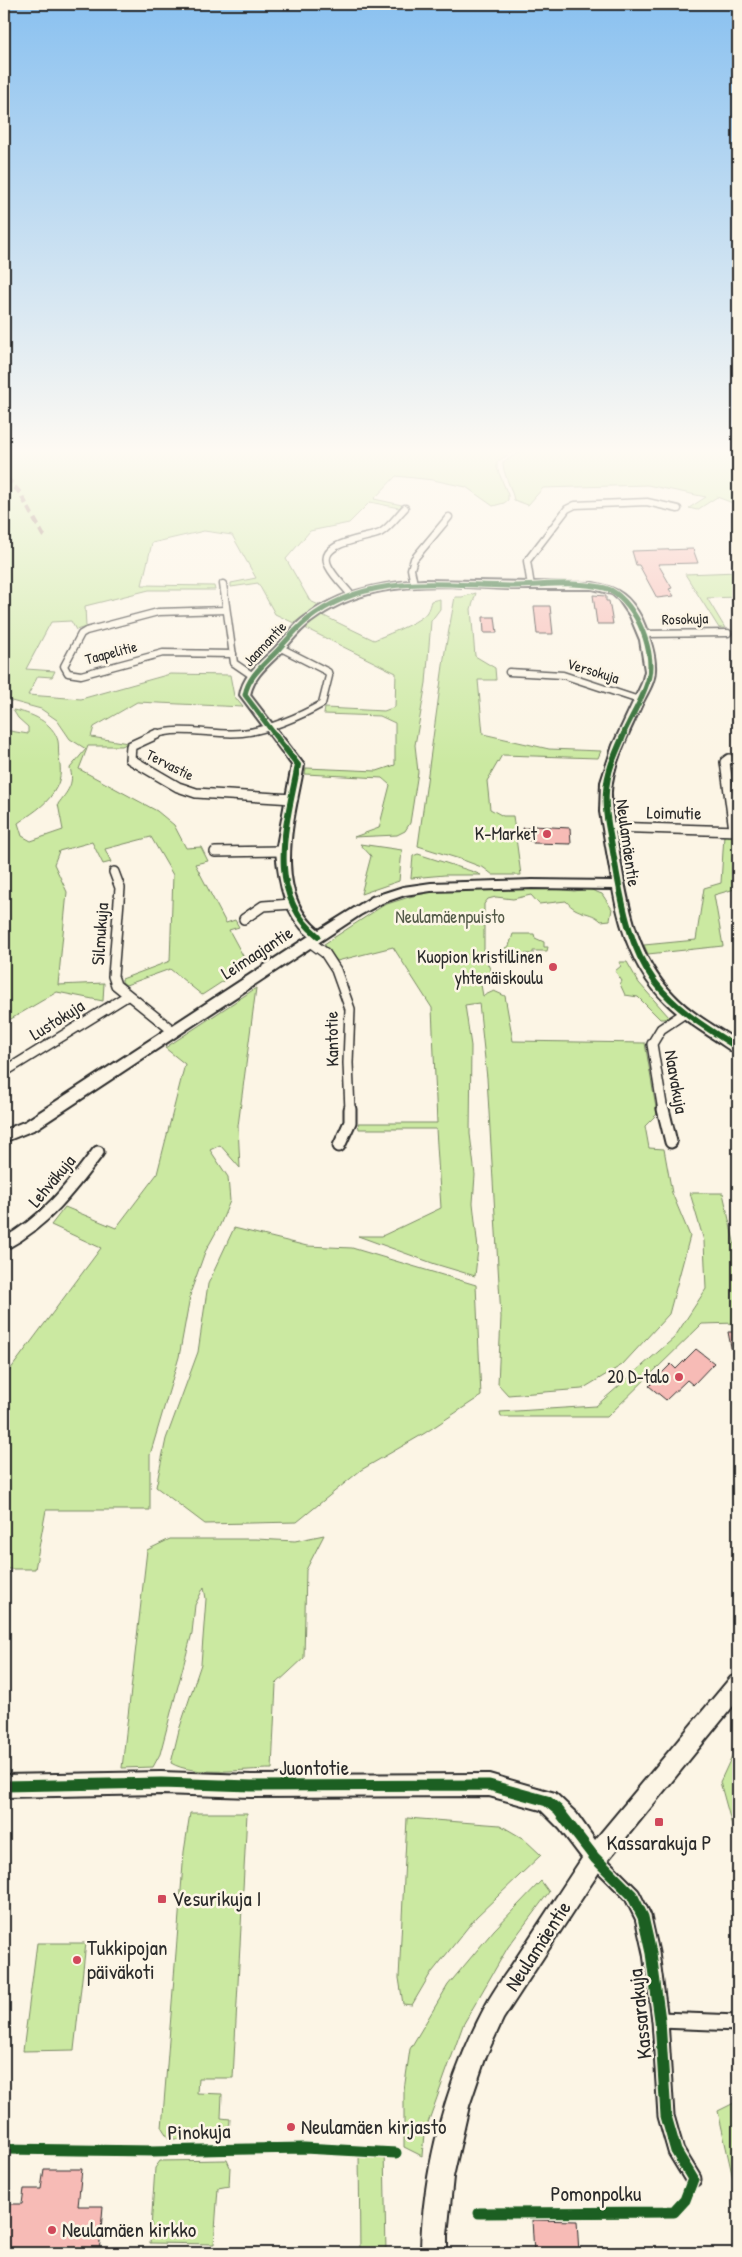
<svg xmlns="http://www.w3.org/2000/svg" width="742" height="2257" font-family="'Patrick Hand',sans-serif">
<rect width="100%" height="100%" fill="#fcf5e5"/>
<filter id="ink" filterUnits="userSpaceOnUse"><feTurbulence type="fractalNoise" baseFrequency=".02" numOctaves="2"/><feDisplacementMap in="SourceGraphic" scale="10" xChannelSelector="R" yChannelSelector="G"/><feConvolveMatrix kernelMatrix="1 2 1 2 8 2 1 2 1" color-interpolation-filters="sRGB"/></filter>
<g filter="url(#ink)">
<g fill="#cbe9a1" stroke="#7b8a66">
<path d="M4,449H523L510,453L497,462V468L508,495V500L504,503L493,506L466,487L433,480L396,476L374,499L402,505L399,508L370,502L349,523L310,531L286,559L310,601L319,605L294,623L275,614L258,583L231,587V583L256,578L232,535L204,531L152,543L142,585L214,586L215,590H149L85,606L86,627L76,630L71,621L51,622L26,669L55,671L52,677L38,676L28,695L81,699L170,674L230,675L234,696L243,707L137,702L94,727L91,737L128,743L122,746H88L79,769L157,811L174,825L186,848L201,847L208,861L195,864L226,923L235,920L239,927L229,930L248,965L202,995L170,969L126,985L122,982V979L170,961L173,875L151,837L105,849L111,862L103,864L92,842L59,851L54,864L67,892L58,985L104,983L103,1001L57,992L4,1023V730L28,734V727L18,718L13,710C31,713 53,722 58,741C59,746 58,752 59,757C61,772 62,779 53,793C45,806 29,815 18,823L22,836L31,841L63,830L58,804C67,792 75,784 70,768L86,749L70,739L57,720L41,709L4,699Z"/>
<path d="M526,449H738V505L717,497L697,510L689,508L706,497L647,485L543,488L528,505L514,500C512,489 502,471 503,462Z"/>
<path d="M738,572V597L707,598L725,628H719L685,574Z"/>
<path d="M476,593L471,609L475,656L495,668L496,680H478L483,734L549,749L601,751L598,758L502,755L487,781L490,809L503,816H513L521,875H493L484,868L463,860L418,846L445,651L455,597H462Z"/>
<path d="M440,599V609L431,621L426,683L415,745L418,772L410,823L405,831L397,835L354,837L379,828L390,785L382,778L305,774L306,768L377,771L395,765V723L380,716L324,714L325,708L384,711L395,707L396,673L305,628L322,615L374,640C386,635 421,622 427,612C429,609 430,604 431,601Z"/>
<path d="M724,835L736,836L735,866L738,867V890L735,889L714,895L723,946L648,954L644,945L696,940L704,888L721,883Z"/>
<path d="M360,844L402,850L399,881L361,894L371,856Z"/>
<path d="M418,854L474,872L481,875H445L411,878L413,856Z"/>
<path d="M557,889L574,891L589,889L602,894L612,909L610,920L601,921C590,910 578,916 566,901L539,904L531,895L513,899L496,897L488,899L484,904V956L492,973L485,981L480,979L483,996L494,991L505,996L513,1041L645,1043L657,1114L645,1126L649,1148L664,1149L672,1193L690,1236L669,1314L622,1365L582,1389L508,1395L498,1384L501,1317L487,1078L479,1003L465,1005L471,1046L470,1134L475,1175L473,1203L478,1249L475,1276L435,1264L358,1236H382L441,1208L436,1129H359L358,1123H437L432,1008L393,947L337,961L324,944L384,905L409,897L439,890Z"/>
<path d="M513,934H534L535,938L544,942V947H548L547,951H533V954L507,953L505,948L509,946Z"/>
<path d="M619,962H627L639,983L669,1017L667,1019H660L638,997L625,995L620,984L622,981L615,971L621,966Z"/>
<path d="M256,988L238,1126L240,1168L220,1145L210,1150L228,1177L230,1201L220,1225L205,1252L191,1291L179,1357L150,1455V1510H46L35,1569H4V1378L101,1248L51,1225L65,1207L116,1228L157,1174L185,1064L165,1048Z"/>
<path d="M690,1193H723L738,1260V1323L702,1324L607,1417H501L500,1412L596,1406L674,1338L706,1289L704,1241Z"/>
<path d="M234,1228L307,1246L352,1248L476,1285L481,1396L425,1433L361,1470L297,1522L205,1524L156,1487L166,1439L198,1352L208,1284Z"/>
<path d="M324,1535L306,1570L304,1658L276,1684L272,1769C245,1769 194,1777 171,1763L179,1730L201,1664L206,1599L204,1587L195,1605L192,1633L160,1754L153,1767L122,1768L147,1550L170,1539H256L295,1541Z"/>
<path d="M738,1743V1847L720,1782Z"/>
<path d="M190,1813H247L233,2078H198L197,2093L222,2094L221,2118L230,2119L229,2135L224,2138L169,2139L162,2128L184,1852Z"/>
<path d="M407,1818L500,1825L524,1839L541,1855L476,1917L429,1976L412,2005L403,2004L399,1978Z"/>
<path d="M541,1881L549,1892L508,1947L463,2025L424,2134L422,2156L404,2147V2090L410,2049L448,1985L494,1930Z"/>
<path d="M37,1943H86L74,2050L23,2051Z"/>
<path d="M738,2101V2201L718,2111Z"/>
<path d="M384,2148L386,2253H360L359,2151Z"/>
<path d="M227,2160L230,2167L229,2186L218,2188L214,2244L150,2243L155,2168L160,2161Z"/>
</g>
<g fill="#f7bbb6" stroke="#2b2b2b">
<path d="M693,549L698,563L658,564L672,588L669,589L674,596L657,598L639,565H636L632,551Z"/>
<path d="M593,595L606,596V601H609L613,624H597Z"/>
<path d="M534,606H550L553,634H537Z"/>
<path d="M483,617H495L497,633H484Z"/>
<path d="M533,826L570,828L571,844L533,843V841L524,840L523,828H533Z"/>
<path d="M728,1332H738V1361L734,1362Z"/>
<path d="M696,1349L714,1363L693,1385L687,1380L666,1400L649,1386L671,1364L676,1369Z"/>
<path d="M44,2169H82L78,2206H103L99,2253H4V2204H22L24,2189H41Z"/>
<path d="M532,2220L577,2221L579,2253H534Z"/>
</g>
<g fill="none" stroke-linecap="round" stroke-linejoin="round">
<g stroke="#2b2b2b" stroke-width="9">
<g id="street-far3">
<path d="M223,584L234,663L253,676"/>
<path d="M414,584L411,569L414,559L449,517"/>
<path d="M531,586L527,561L567,509L575,505L647,502L678,509"/>
<path d="M351,595C344,586 334,577 329,567C315,542 367,539 380,533C390,527 397,516 405,508"/>
<path d="M226,610L158,612L86,631L81,634L64,666L68,673L81,675L163,653L233,654"/>
<path d="M643,634L728,633"/>
<path d="M509,672L563,675L639,700"/>
<path d="M153,735C182,725 213,736 242,733C266,731 301,716 322,704L329,676L328,672L281,648"/>
</g>
</g>
<g stroke="#2b2b2b" stroke-width="12">
<g id="street-far2">
<path d="M157,734L131,746L130,759L178,787L196,793L293,799"/>
<path d="M729,759L725,762L734,830"/>
<path d="M609,827L738,831"/>
<path d="M215,852L282,851"/>
<path d="M114,872L120,888L113,976L116,985L173,1031"/>
<path d="M244,919L263,906L292,904"/>
<path d="M310,942L325,953L336,970L350,1009L348,1063L350,1111"/>
<path d="M4,1072L127,996"/>
<path d="M663,1111L652,1044L661,1029L685,1013"/>
</g>
</g>
<g stroke="#2b2b2b" stroke-width="15">
<g id="street-far1">
<path d="M663,1109L671,1142"/>
<path d="M339,1146L350,1122V1109"/>
<path d="M4,1244C45,1222 70,1189 98,1152"/>
</g>
</g>
<g stroke="#2b2b2b" stroke-width="19">
<g id="street">
<path d="M595,1858L632,1895L643,1917L651,1953L660,2020L666,2116L676,2151L693,2179"/>
<path d="M660,2020L738,2023"/>
</g>
</g>
<g stroke="#2b2b2b" stroke-width="4">
<g id="secondary">
<path d="M424,580L593,583C619,588 630,596 642,619C649,635 656,653 655,670C655,682 648,692 643,702C631,729 613,761 611,791C610,814 617,836 620,859C628,907 638,959 674,995C692,1014 716,1027 738,1041V1053L733,1052C710,1036 685,1022 665,1002C635,973 620,930 613,889L532,888L431,891L405,895L382,903L360,915L36,1129L4,1142V1130L26,1121L309,936C284,915 279,882 276,851L292,765L240,695C243,675 259,663 273,650C283,640 291,628 302,619C336,591 381,582 424,580ZM446,586L508,589H593L612,594L619,600L630,616L640,640L645,671L642,683L613,745L601,782L600,812L612,881L532,880L431,883L403,887L372,897L319,930C271,892 295,815 304,765L250,695C254,676 269,665 282,652C291,642 300,630 311,622C352,591 397,586 446,586Z"/>
<path d="M738,1674V1700L603,1866L503,2019L486,2056L469,2106L453,2177L447,2235V2253H421C422,2170 447,2078 486,2005C495,1988 507,1973 517,1957C539,1924 560,1891 582,1858L560,1829L541,1810L489,1796L251,1797L161,1794L4,1797V1775L161,1772L251,1775L489,1774L555,1793L576,1813L595,1840L731,1677Z"/>
</g>
</g>
<use href="#street-far3" stroke="#fcf5e5" stroke-width="6"/>
<use href="#street-far2" stroke="#fcf5e5" stroke-width="9"/>
<use href="#street-far1" stroke="#fcf5e5" stroke-width="11"/>
<use href="#street" stroke="#fcf5e5" stroke-width="15"/>
<use href="#secondary" fill="#fcf5e5" fill-rule="evenodd"/>
<path stroke="#8d6e63" stroke-width="4.5" stroke-dasharray="8 4.5" stroke-linecap="butt" d="M4,466V475L20,493L43,535L47,538"/>
<g stroke="#fcf5e5" stroke-width="7">
<path id="cycleway-far2" d="M275,735L245,695C248,676 265,664 278,650C287,640 296,629 307,620C368,572 438,585 510,586C541,586 574,580 605,588C633,596 655,648 649,676C645,696 631,716 623,735"/>
</g>
<g stroke="#fcf5e5" stroke-width="9">
<g id="cycleway-far1">
<path d="M274,734L298,765C287,822 264,893 318,936"/>
<path d="M624,734C616,752 607,771 606,792C604,812 610,832 613,852C621,897 627,944 655,982C677,1011 708,1029 738,1048"/>
</g>
</g>
<g stroke="#fcf5e5" stroke-width="14">
<g id="cycleway">
<path d="M4,1786L161,1783L251,1786L489,1785L547,1801L558,1810L595,1858L632,1895L643,1917L651,1953L660,2020L666,2116L676,2151L693,2179L685,2200L674,2212L479,2213"/>
<path d="M4,2149L152,2151L304,2148L396,2153"/>
</g>
</g>
<use href="#cycleway-far2" stroke="#1b5e20" stroke-width="5"/>
<use href="#cycleway-far1" stroke="#1b5e20" stroke-width="6"/>
<use href="#cycleway" stroke="#1b5e20" stroke-width="11"/>
</g>
</g>
<linearGradient id="sky" x2="0" y2="1"><stop stop-color="#8ac1f0"/><stop offset="0.59" stop-color="#fefaf3"/><stop offset="1" stop-color="#fefaf3" stop-opacity="0"/></linearGradient>
<rect width="742" height="765" fill="url(#sky)"/>
<g fill="#d1495b" stroke="#fcf5e5" stroke-width="2">
<circle cx="547" cy="834" r="5"/>
<circle cx="553" cy="967" r="5"/>
<circle cx="679" cy="1377" r="5"/>
<rect x="654" y="1817" width="10" height="10" rx="2.5"/>
<rect x="157" y="1894" width="10" height="10" rx="2.5"/>
<circle cx="77" cy="1960" r="5"/>
<circle cx="291" cy="2127" r="5"/>
<circle cx="52" cy="2230" r="5"/>
</g>
<g text-anchor="middle" stroke-width="5" stroke-linejoin="round" paint-order="stroke">
<g font-size="15" fill="#2b2b2b" stroke="#fcf5e5">
<text transform="translate(685 619) rotate(-2)" y="5">Rosokuja</text>
<text transform="translate(265 644) rotate(-47)" y="5">Jaamantie</text>
<text transform="translate(111 653) rotate(-15)" y="5">Taapelitie</text>
<text transform="translate(593 671) rotate(17)" y="5">Versokuja</text>
<text transform="translate(170 765) rotate(27)" y="5">Tervastie</text>
</g>
<g font-size="18" fill="#2b2b2b" stroke="#fcf5e5">
<text transform="translate(674 813) rotate(1)" y="6">Loimutie</text>
<text transform="translate(628 843) rotate(82)" y="6">Neulamäentie</text>
<text transform="translate(100 934) rotate(-86)" y="6">Silmukuja</text>
<text transform="translate(257 953) rotate(-33)" y="6">Leimaajantie</text>
<text transform="translate(57 1020) rotate(-32)" y="6">Lustokuja</text>
<text transform="translate(332 1039) rotate(-91)" y="6">Kantotie</text>
<text transform="translate(676 1082) rotate(80)" y="6">Naavakuja</text>
<text transform="translate(52 1181) rotate(-50)" y="6">Lehväkuja</text>
</g>
<g font-size="18" fill="#2b2b2b" stroke="#fcf5e5" text-anchor="end">
<text x="537" y="840">K-Market</text>
<text x="543" y="963">Kuopion kristillinen<tspan x="543" dy="21">yhtenäiskoulu</tspan></text>
<text x="669" y="1383">20 D-talo</text>
</g>
<g font-size="18" fill="#535a48" stroke="#fcf5e5">
<text x="450" y="923">Neulamäenpuisto</text>
</g>
<g font-size="21" fill="#2b2b2b" stroke="#fcf5e5">
<text x="314" y="1775">Juontotie</text>
<text transform="translate(538 1946) rotate(-57)" y="7">Neulamäentie</text>
<text transform="translate(640 2014) rotate(-96)" y="7">Kassarakuja</text>
<text transform="translate(199 2132) rotate(-2)" y="7">Pinokuja</text>
<text x="596" y="2201">Pomonpolku</text>
</g>
<g font-size="21" fill="#2b2b2b" stroke="#fcf5e5" text-anchor="start">
<text x="659" y="1850" text-anchor="middle">Kassarakuja P</text>
<text x="172" y="1906">Vesurikuja I</text>
<text x="87" y="1955">Tukkipojan<tspan x="87" dy="24">päiväkoti</tspan></text>
<text x="301" y="2134">Neulamäen kirjasto</text>
<text x="62" y="2237">Neulamäen kirkko</text>
</g>
</g>
<rect width="742" height="2257" fill="none" stroke="#fcf5e5" stroke-width="20"/>
<rect x="10" y="10" width="722" height="2237" fill="none" stroke="#2b2b2b" stroke-width="2" filter="url(#ink)"/>
</svg>
